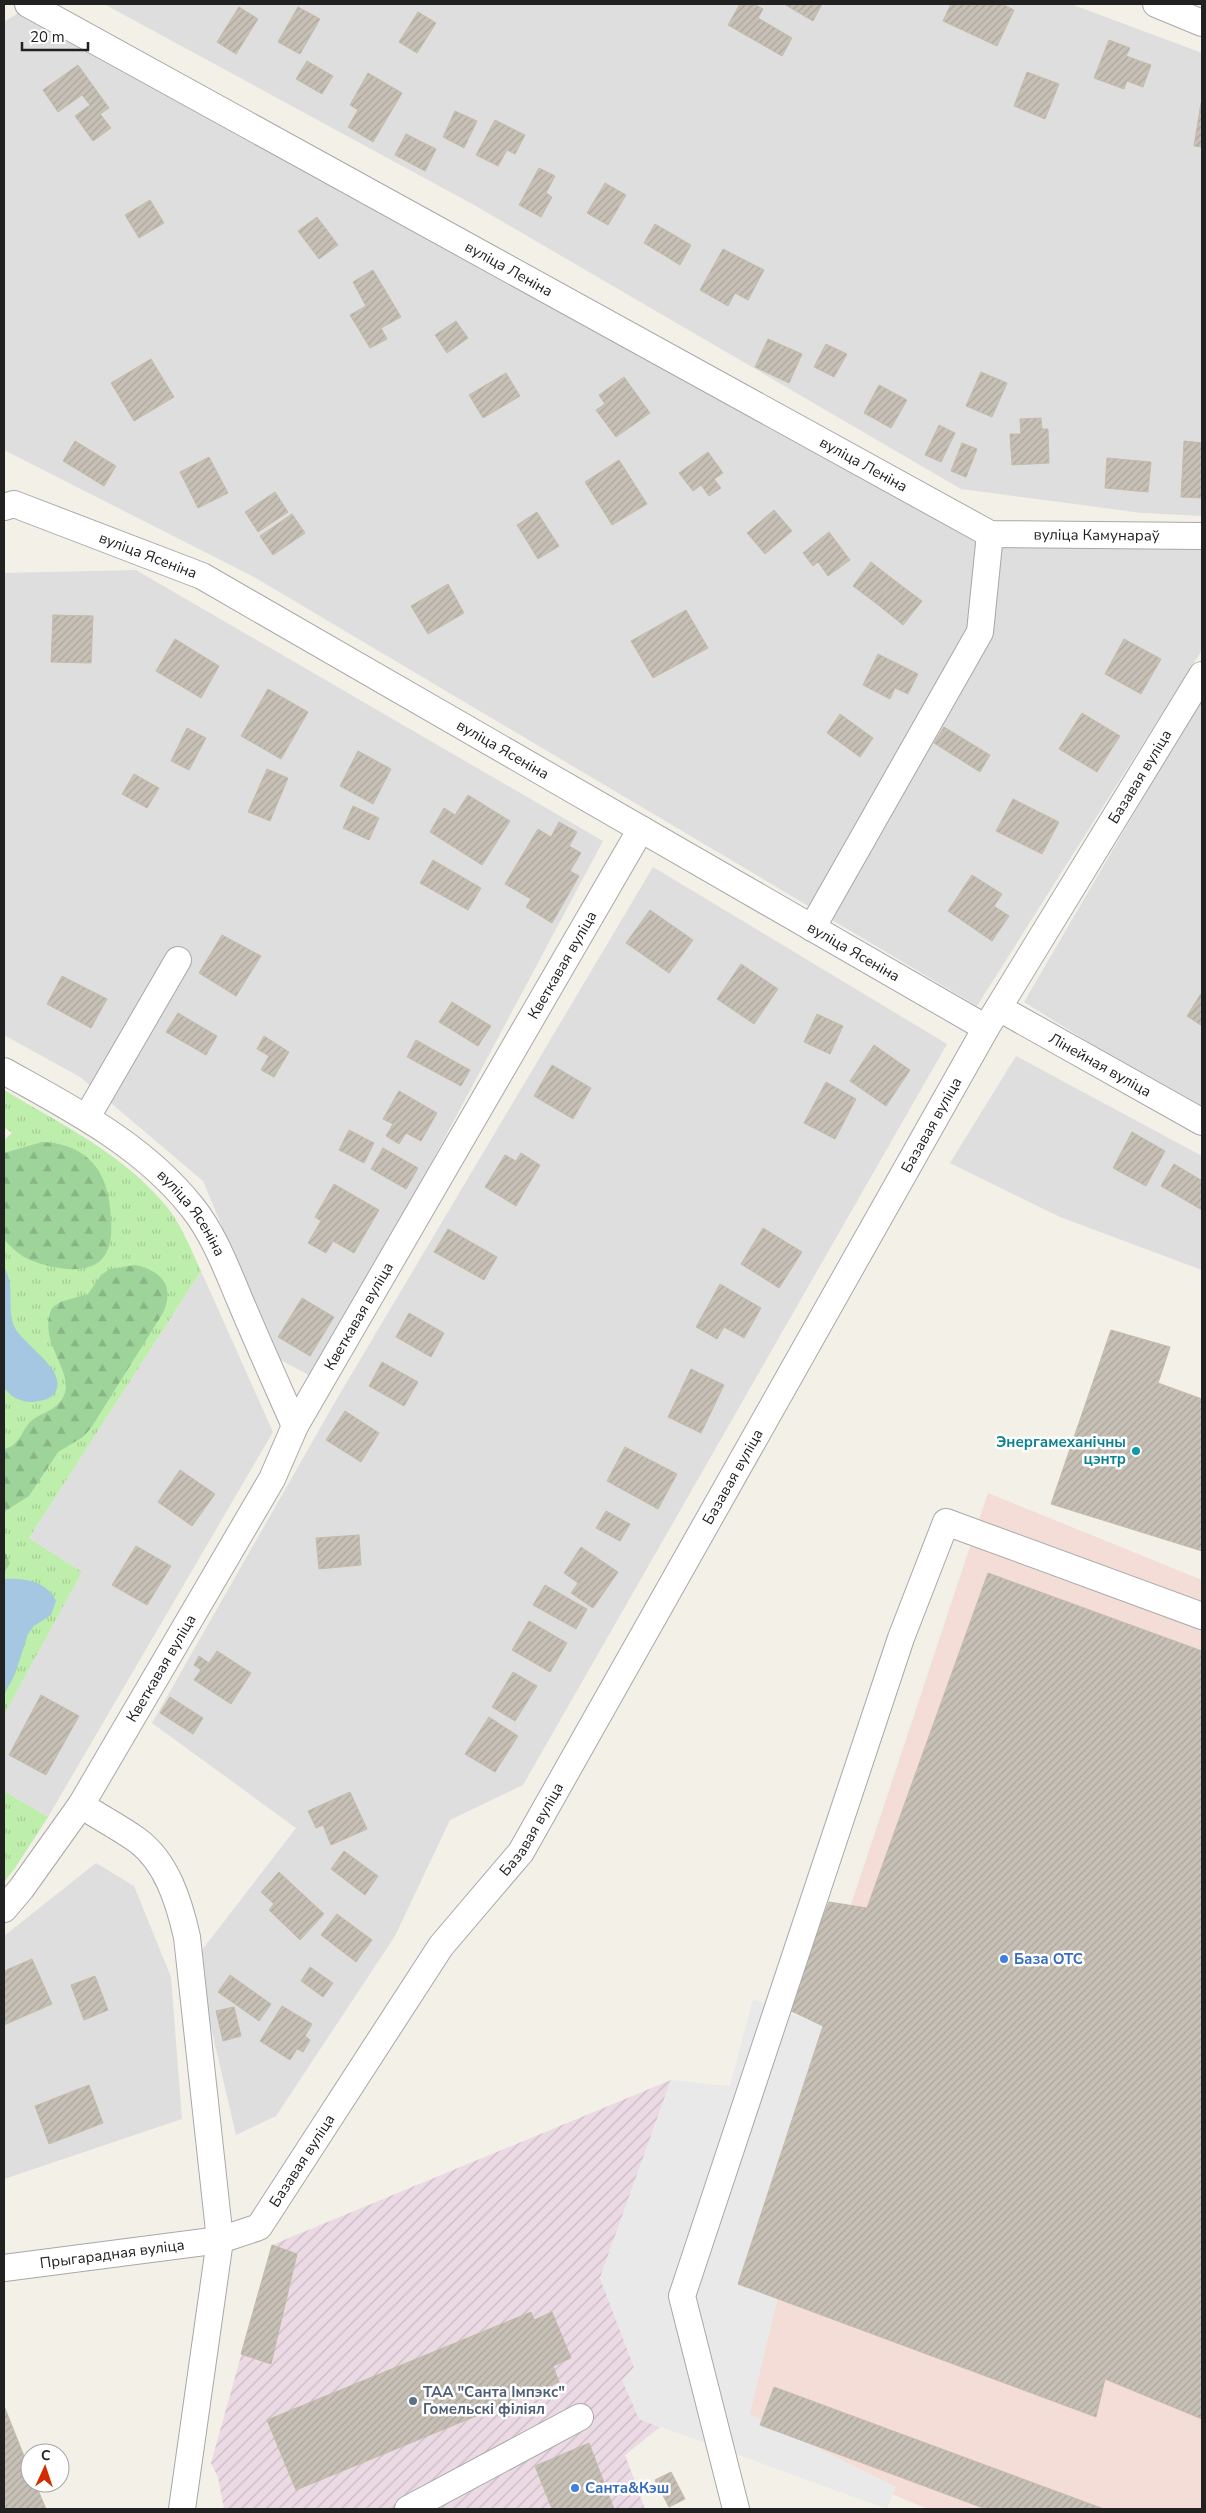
<svg xmlns="http://www.w3.org/2000/svg" width="1206" height="2513" font-family="'Nunito Sans',sans-serif">
<defs>
<pattern id="industrial-furrows" width="10" height="10" patternUnits="userSpaceOnUse" patternTransform="scale(1.25)"><rect width="10" height="10" fill="#ebd9e4"/><path d="M-1 1l2-2M0 10L10 0M9 11l2-2" fill="none" stroke="#c9bac3"/></pattern>
<pattern id="grass-tufts" width="24" height="20" patternUnits="userSpaceOnUse" patternTransform="scale(1.25)"><rect width="24" height="20" fill="#beeeab"/><path d="M3 7l-1-3M5 7V3M7 7l1-3M15 17l-1-3M17 17v-4M19 17l1-3" fill="none" stroke="#a3cc93"/></pattern>
<pattern id="forest-firs" width="22" height="20" patternUnits="userSpaceOnUse" patternTransform="scale(1.25)"><rect width="22" height="20" fill="#9ed39a"/><path d="M5 1l3.5 6h-7zM16 11l3.5 6h-7z" fill="#88b584"/></pattern>
<pattern id="building-hatch" width="6" height="6" patternUnits="userSpaceOnUse" patternTransform="scale(1.25)"><rect width="6" height="6" fill="#c7c0b6"/><path d="M-1 1l2-2M0 6l6-6M5 7l2-2" fill="none" stroke="#aba59c"/></pattern>
</defs>
<rect width="100%" height="100%" fill="#f2f0e7"/>
<g fill="#dfdede">
<path d="M104,4H1071L1202,53V516L1142,513L961,489L474,205Z"/>
<path d="M23,10L984,544L1202,548V650L977,1006L254,577L4,450V22Z"/>
<path d="M136,570L603,841L316,1379L277,1358L203,1181L80,1077L4,1035V573Z"/>
<path d="M1202,697V1113L1024,1002Z"/>
<path d="M653,867L947,1044L523,1785L450,1820L395,1936L276,2116L236,2135L195,1959L296,1828L152,1723L335,1402Z"/>
<path d="M1016,1056L1202,1156V1270L1060,1217L950,1163Z"/>
<path d="M201,1271L273,1432L48,1817L4,1791V1715L82,1572L29,1538Z"/>
<path d="M96,1863L134,1886L171,1977L182,2119L4,2179V1936Z"/>
</g>
<path fill="#f3ddd6" d="M988,1493L1202,1580V2509H928L746,2434L724,2286Z"/>
<path fill="url(#industrial-furrows)" d="M671,2080L600,2278L634,2367L639,2419L660,2427L625,2455L645,2509H224L218,2477L211,2463L272,2245Z"/>
<g fill="url(#grass-tufts)">
<path d="M4,1090C61,1124 125,1155 167,1207C182,1226 191,1250 201,1271L29,1538L82,1572L4,1715V1140L12,1133L4,1127Z"/>
<path d="M4,1791L48,1817L15,1868L4,1882Z"/>
</g>
<g fill="url(#forest-firs)">
<path d="M42,1142C90,1144 110,1174 111,1220C112,1234 111,1250 101,1260C84,1277 43,1267 24,1257C17,1253 10,1245 4,1240V1153Z"/>
<path d="M135,1265C162,1271 175,1286 163,1313L91,1428L83,1437L58,1452L29,1496L4,1512V1449C19,1446 21,1432 30,1422C38,1414 52,1412 59,1403C83,1377 35,1345 52,1308L60,1302L88,1294L101,1275L110,1269Z"/>
<path d="M4,1551L10,1563L4,1573Z"/>
</g>
<path fill="#e9e9e9" d="M753,1999L823,2026L738,2284L778,2297L750,2414L896,2487L887,2509L639,2419L622,2380L634,2367L600,2278L671,2080L730,2086Z"/>
<g fill="#a5c7e1">
<path d="M4,1267C16,1288 6,1307 14,1326C22,1345 71,1371 54,1394C49,1400 38,1402 30,1402C18,1401 11,1396 4,1388Z"/>
<path d="M4,1579C24,1578 47,1581 56,1601L51,1615L34,1626L28,1634L15,1674L4,1695Z"/>
</g>
<g fill="url(#building-hatch)" stroke="#c4bba8">
<path d="M740,4H754L763,9L758,18L792,38L782,56L728,25Z"/>
<path d="M784,4H822L813,21Z"/>
<path d="M951,4H1002L1014,10L997,46L943,21Z"/>
<path d="M239,7L258,19L236,54L217,42Z"/>
<path d="M298,7L320,19L300,54L278,42Z"/>
<path d="M418,12L436,23L417,53L399,42Z"/>
<path d="M1109,40L1130,48L1126,56L1151,65L1143,87L1127,81L1124,89L1094,78Z"/>
<path d="M307,61L333,76L322,94L296,79Z"/>
<path d="M78,65L109,108L100,114L111,128L93,141L75,116L90,105L82,95L58,112L43,90Z"/>
<path d="M1027,72L1059,84L1045,119L1014,106Z"/>
<path d="M368,73L402,93L373,142L348,127L358,110L350,105Z"/>
<path d="M1201,103H1202V147L1194,146Z"/>
<path d="M455,111L477,121L464,148L443,137Z"/>
<path d="M495,120L525,135L515,154L507,150L498,166L476,155Z"/>
<path d="M406,134L436,149L425,171L395,155Z"/>
<path d="M539,168L555,176L546,193L552,197L541,217L519,205Z"/>
<path d="M605,183L626,195L608,225L587,213Z"/>
<path d="M150,200L164,223L139,238L125,215Z"/>
<path d="M317,217L338,245L319,259L298,231Z"/>
<path d="M655,224L691,245L680,265L644,243Z"/>
<path d="M723,249L764,270L748,300L735,293L728,306L700,290Z"/>
<path d="M373,270L401,317L381,328L387,339L370,348L350,315L366,306L353,282Z"/>
<path d="M456,321L468,338L447,353L435,335Z"/>
<path d="M768,339L802,354L789,383L755,367Z"/>
<path d="M826,344L847,354L834,377L814,367Z"/>
<path d="M151,359L174,397L134,421L111,383Z"/>
<path d="M981,372L1007,383L992,417L966,406Z"/>
<path d="M506,373L520,396L483,418L469,395Z"/>
<path d="M624,377L650,413L616,437L596,410L605,404L599,395Z"/>
<path d="M879,385L907,400L891,428L864,413Z"/>
<path d="M1041,418L1042,429H1048L1049,463L1012,465L1010,434H1021L1020,419Z"/>
<path d="M939,425L955,433L941,462L925,455Z"/>
<path d="M75,441L116,466L104,486L63,461Z"/>
<path d="M1184,441L1202,443V498L1181,497Z"/>
<path d="M962,443L977,449L966,477L951,471Z"/>
<path d="M708,452L723,473L714,479L721,488L709,496L701,485L693,491L679,473Z"/>
<path d="M209,457L228,493L198,508L180,472Z"/>
<path d="M1107,458L1151,462L1148,492L1105,488Z"/>
<path d="M619,460L647,504L612,525L585,482Z"/>
<path d="M275,492L288,512L258,532L245,512Z"/>
<path d="M774,510L792,531L765,554L747,533Z"/>
<path d="M537,512L559,546L538,559L517,525Z"/>
<path d="M292,514L305,533L273,555L260,536Z"/>
<path d="M829,532L850,560L828,576L818,562L813,566L803,553Z"/>
<path d="M871,562L894,580L877,604L853,586Z"/>
<path d="M894,580L922,601L903,625L877,604Z"/>
<path d="M448,584L464,613L428,634L411,606Z"/>
<path d="M686,610L708,648L653,678L631,641Z"/>
<path d="M53,615L93,616L91,663L51,662Z"/>
<path d="M175,639L219,666L201,698L156,671Z"/>
<path d="M1124,639L1161,659L1141,694L1105,674Z"/>
<path d="M878,654L918,674L908,694L895,688L890,699L863,685Z"/>
<path d="M268,689L308,712L281,759L241,736Z"/>
<path d="M1082,713L1120,736L1097,772L1059,749Z"/>
<path d="M840,714L873,738L860,757L827,733Z"/>
<path d="M944,727L990,755L980,772L934,743Z"/>
<path d="M187,728L206,738L189,770L171,761Z"/>
<path d="M358,751L391,769L373,804L340,786Z"/>
<path d="M267,769L288,778L270,821L248,812Z"/>
<path d="M134,774L159,788L147,808L122,794Z"/>
<path d="M468,795L510,821L482,865L430,832L444,808L455,815Z"/>
<path d="M1013,799L1059,822L1042,854L996,831Z"/>
<path d="M353,806L379,818L369,840L343,828Z"/>
<path d="M559,822L577,832L569,846L581,853L570,871L579,876L552,923L526,907L531,899L505,884L538,829L551,837Z"/>
<path d="M433,860L481,888L468,910L420,883Z"/>
<path d="M972,875L1002,894L994,906L1009,916L992,941L948,911Z"/>
<path d="M650,910L693,940L669,973L626,943Z"/>
<path d="M222,935L261,956L236,996L199,973Z"/>
<path d="M741,964L778,989L754,1024L717,999Z"/>
<path d="M62,976L107,999L91,1028L47,1004Z"/>
<path d="M1202,992V1026L1187,1016Z"/>
<path d="M452,1002L491,1026L478,1046L439,1022Z"/>
<path d="M178,1013L217,1036L206,1055L166,1032Z"/>
<path d="M817,1014L843,1026L830,1054L804,1042Z"/>
<path d="M264,1036L289,1052L274,1077L261,1070L269,1056L257,1049Z"/>
<path d="M416,1040L470,1070L461,1086L407,1057Z"/>
<path d="M874,1045L910,1070L886,1106L850,1081Z"/>
<path d="M552,1065L591,1088L573,1119L534,1096Z"/>
<path d="M826,1082L856,1099L835,1139L804,1123Z"/>
<path d="M399,1091L437,1113L421,1141L406,1133L399,1144L386,1136L393,1124L383,1119Z"/>
<path d="M349,1130L374,1143L364,1163L339,1150Z"/>
<path d="M1132,1132L1165,1151L1146,1186L1113,1168Z"/>
<path d="M383,1148L418,1168L406,1189L371,1169Z"/>
<path d="M521,1153L540,1165L516,1206L485,1187L505,1155L516,1161Z"/>
<path d="M1174,1164L1201,1180L1202,1178V1210L1161,1186Z"/>
<path d="M334,1184L379,1210L354,1253L333,1241L326,1253L308,1243L321,1221L315,1217Z"/>
<path d="M763,1228L802,1252L779,1288L741,1264Z"/>
<path d="M448,1229L497,1257L484,1280L434,1252Z"/>
<path d="M720,1284L761,1308L744,1338L724,1327L717,1339L696,1327Z"/>
<path d="M302,1298L334,1317L310,1356L278,1337Z"/>
<path d="M409,1313L444,1333L431,1357L396,1337Z"/>
<path d="M1111,1330L1170,1347L1158,1383L1202,1399V1551L1051,1504Z"/>
<path d="M382,1362L418,1382L404,1406L369,1386Z"/>
<path d="M691,1369L724,1385L701,1433L668,1417Z"/>
<path d="M345,1411L379,1433L361,1462L326,1440Z"/>
<path d="M625,1447L677,1474L658,1509L607,1481Z"/>
<path d="M180,1470L215,1494L192,1526L158,1502Z"/>
<path d="M606,1511L630,1524L620,1541L596,1528Z"/>
<path d="M359,1535L361,1565L319,1569L316,1538Z"/>
<path d="M136,1546L171,1566L147,1605L112,1585Z"/>
<path d="M581,1547L618,1572L593,1608L571,1593L578,1583L564,1573Z"/>
<path d="M988,1573L1202,1651V2419L1105,2379L1096,2417L738,2284L823,2026L787,2009L829,1902L867,1908Z"/>
<path d="M545,1585L587,1609L576,1629L533,1605Z"/>
<path d="M529,1621L567,1643L550,1672L512,1650Z"/>
<path d="M217,1651L251,1673L231,1704L194,1680L201,1670L194,1665L199,1656L209,1663Z"/>
<path d="M513,1672L537,1686L515,1721L492,1707Z"/>
<path d="M41,1695L79,1716L46,1775L9,1755Z"/>
<path d="M170,1697L203,1718L193,1734L160,1713Z"/>
<path d="M489,1717L518,1736L495,1772L465,1754Z"/>
<path d="M350,1792L367,1829L331,1845L323,1825L316,1828L308,1811Z"/>
<path d="M344,1851L378,1876L365,1895L331,1869Z"/>
<path d="M279,1872L324,1914L300,1940L269,1910L274,1904L261,1892Z"/>
<path d="M337,1914L372,1940L356,1962L321,1935Z"/>
<path d="M32,1959L52,2004L4,2025V1971Z"/>
<path d="M310,1967L333,1983L323,1997L301,1981Z"/>
<path d="M230,1975L271,2004L259,2021L218,1992Z"/>
<path d="M95,1976L108,2010L84,2020L71,1985Z"/>
<path d="M282,2006L312,2024L305,2036L310,2040L303,2052L297,2049L290,2060L260,2041Z"/>
<path d="M234,2007L241,2036L223,2041L216,2011Z"/>
<path d="M89,2085L103,2123L49,2144L35,2106Z"/>
<path d="M272,2245L297,2254L271,2364L241,2354Z"/>
<path d="M531,2312L534,2320L552,2312L571,2358L553,2366L559,2382L296,2490L267,2420Z"/>
<path d="M774,2387L1104,2509H986L760,2425Z"/>
<path d="M4,2406L30,2471V2483H35L46,2509H4Z"/>
<path d="M589,2443L614,2509H552L535,2466Z"/>
<path d="M671,2472L685,2499L669,2507L655,2480Z"/>
</g>
<g fill="none" stroke-linecap="round" stroke-linejoin="round">
<g stroke="#a8a8a8" stroke-width="28">
<g id="minor">
<path id="s1" d="M28,4L990,534L1202,536"/>
<path d="M1156,4L1202,23"/>
<path id="s2" d="M4,507L14,504L202,576L986,1028"/>
<path d="M812,928L980,632L990,534"/>
<path id="s3" d="M999,1008L1202,1122"/>
<path id="s4" d="M4,1071C72,1109 143,1145 192,1207C213,1233 226,1267 239,1298C257,1341 276,1383 295,1426"/>
<path d="M87,1117L178,960"/>
<path d="M81,1805C99,1817 119,1827 137,1840C167,1862 179,1902 187,1937L220,2240L182,2509"/>
<path id="s5" d="M4,1909L21,1889L81,1805L272,1479L295,1426L641,829"/>
<path id="s6" d="M4,2268L220,2240L259,2227L441,1946L521,1852L986,1028L1202,675"/>
<path d="M408,2509L580,2417"/>
<path d="M736,2509L682,2296L901,1638L946,1522L1202,1616"/>
</g>
</g>
<use href="#minor" stroke="#fff" stroke-width="26"/>
</g>
<circle fill="#0f9aa8" stroke="#fff" stroke-width="2" cx="1136" cy="1451" r="5"/>
<g fill="#3f7fe0" stroke="#fff" stroke-width="2">
<circle cx="1004" cy="1959" r="5"/>
<circle cx="575" cy="2488" r="5"/>
</g>
<circle fill="#5c6f8a" stroke="#fff" stroke-width="2" cx="413" cy="2401" r="5"/>
<g text-anchor="middle" stroke-width="5" stroke-linejoin="round" paint-order="stroke">
<g font-size="15" fill="#212121" stroke="#fff">
<text dy="5" stroke="none"><textPath href="#s1" startOffset="549">вуліца Леніна</textPath></text>
<text dy="5" stroke="none"><textPath href="#s1" startOffset="954">вуліца Леніна</textPath></text>
<text dy="5" stroke="none"><textPath href="#s1" startOffset="1205">вуліца Камунараў</textPath></text>
<text dy="5" stroke="none"><textPath href="#s2" startOffset="154">вуліца Ясеніна</textPath></text>
<text dy="5" stroke="none"><textPath href="#s2" startOffset="559">вуліца Ясеніна</textPath></text>
<text dy="5" stroke="none"><textPath href="#s6" startOffset="1958">Базавая вуліца</textPath></text>
<text dy="5" stroke="none"><textPath href="#s2" startOffset="964">вуліца Ясеніна</textPath></text>
<text dy="5" stroke="none"><textPath href="#s5" startOffset="1098">Кветкавая вуліца</textPath></text>
<text dy="5" stroke="none"><textPath href="#s3" startOffset="116">Лінейная вуліца</textPath></text>
<text dy="5" stroke="none"><textPath href="#s6" startOffset="1552">Базавая вуліца</textPath></text>
<text dy="5" stroke="none"><textPath href="#s4" startOffset="238">вуліца Ясеніна</textPath></text>
<text dy="5" stroke="none"><textPath href="#s5" startOffset="692">Кветкавая вуліца</textPath></text>
<text dy="5" stroke="none"><textPath href="#s6" startOffset="1148">Базавая вуліца</textPath></text>
<text dy="5" stroke="none"><textPath href="#s5" startOffset="288">Кветкавая вуліца</textPath></text>
<text dy="5" stroke="none"><textPath href="#s6" startOffset="742">Базавая вуліца</textPath></text>
<text dy="5" stroke="none"><textPath href="#s6" startOffset="338">Базавая вуліца</textPath></text>
<text dy="5" stroke="none"><textPath href="#s6" startOffset="109">Прыгарадная вуліца</textPath></text>
</g>
<g font-size="15" font-weight="bold" fill="#0d838f" stroke="#fff" text-anchor="end">
<text x="1126" y="1447">Энергамеханічны<tspan x="1126" dy="17">цэнтр</tspan></text>
</g>
<g font-size="15" font-weight="bold" fill="#366cbe" stroke="#fff" text-anchor="start">
<text x="1014" y="1964">База ОТС</text>
<text x="585" y="2493">Санта&amp;Кэш</text>
</g>
<g font-size="15" font-weight="bold" fill="#4e5e75" stroke="#fff" text-anchor="start">
<text x="423" y="2397">ТАА "Санта Імпэкс"<tspan x="423" dy="17">Гомельскі філіял</tspan></text>
</g>
</g>
<rect width="1206" height="2513" fill="none" stroke="#212121" stroke-width="10"/>
<g transform="translate(45 2468) rotate(3)"><circle r="24" fill="#ffffff" stroke="#a6a6a6"/>
<path d="M0-4L9 19L0 12L-9 19Z" fill="#d22c00"/>
<text y="-8" font-size="14" font-weight="bold" text-anchor="middle" fill="#212121">С</text>
</g>
<path d="M22 42v8h66v-8" fill="none" stroke="#212121" stroke-width="2.5"/>
<text x="30" y="42" font-size="15" fill="#212121" stroke="#ffffff" stroke-width="4" paint-order="stroke">20 m</text>
</svg>
